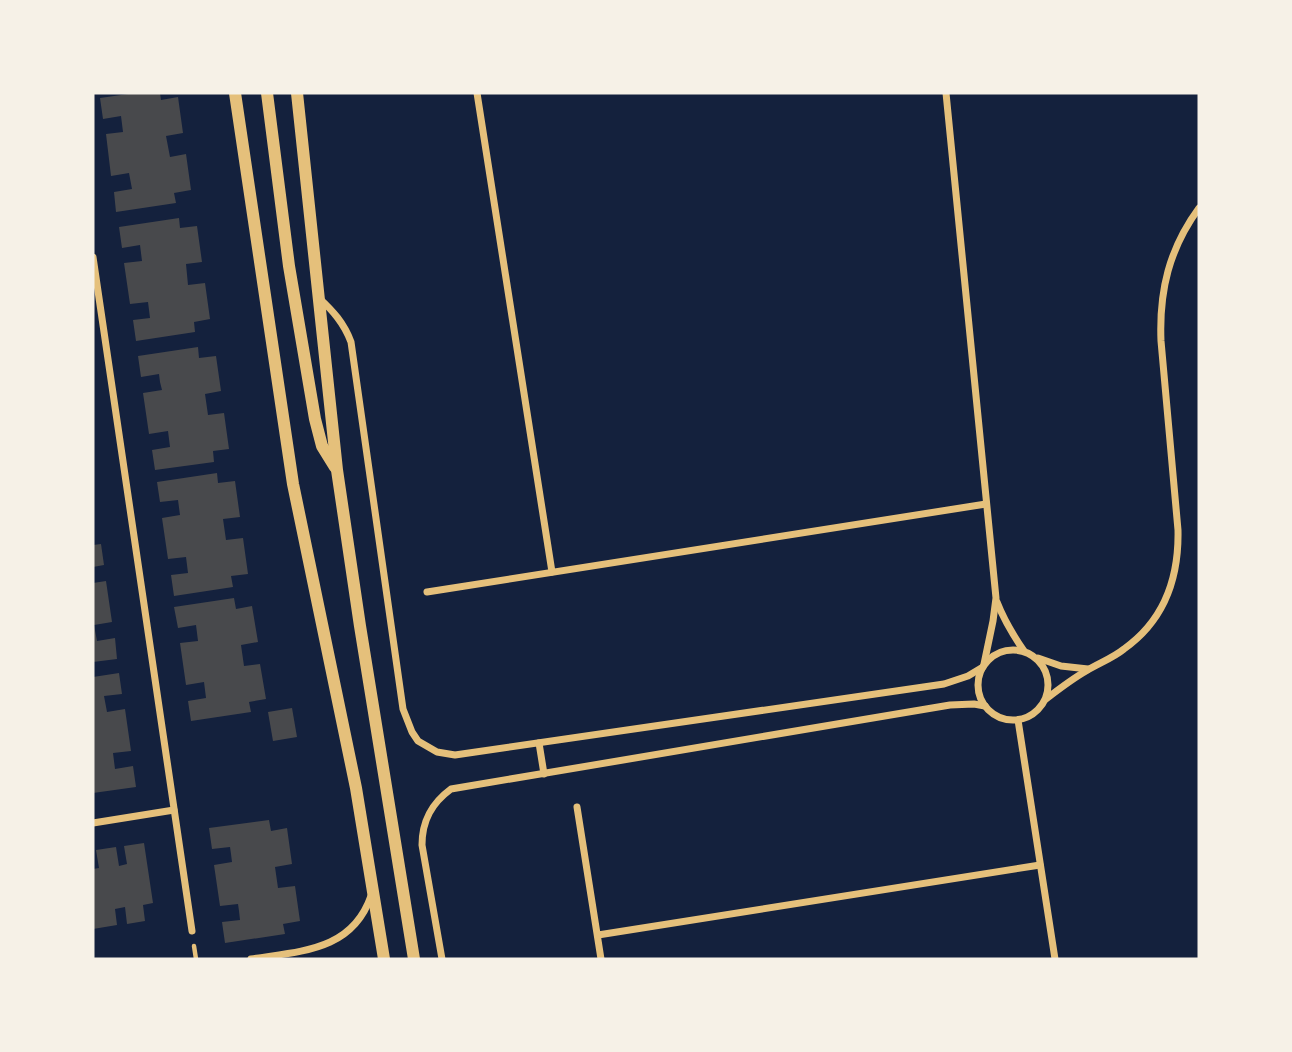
<svg xmlns="http://www.w3.org/2000/svg" width="1292" height="1052" font-family="Barlow,sans-serif">
<rect width="100%" height="100%" fill="#14213d"/>
<g fill="#48494c">
<path d="M135,93H160L161,100L178,97L183,133L166,136L170,157L186,154L191,190L174,193L176,203L116,212L114,192L132,189L129,173L111,176L106,134L123,132L121,116L103,119L100,98Z"/>
<path d="M179,218L180,228L197,226L202,262L186,264L188,285L205,283L210,319L194,322L195,332L136,341L133,320L150,318L148,302L130,304L124,263L142,261L140,245L122,248L119,227Z"/>
<path d="M198,347L199,358L216,356L221,391L205,394L208,415L224,413L229,449L213,451L214,462L155,470L152,450L170,447L168,431L149,434L143,393L162,390L160,382L159,374L141,377L138,356Z"/>
<path d="M217,473L218,483L235,481L240,517L223,519L226,540L243,538L248,574L231,576L233,587L174,596L171,575L188,573L186,557L168,559L162,518L180,515L178,500L160,502L157,482Z"/>
<path d="M101,544L104,565L93,567V545Z"/>
<path d="M106,581L112,622L94,625L97,641L115,638L117,659L93,662V583Z"/>
<path d="M234,598L236,609L252,606L258,642L241,645L244,666L260,664L266,699L249,702L251,712L191,721L188,701L206,698L204,682L186,685L180,643L198,641L196,625L178,628L174,607Z"/>
<path d="M119,673L122,694L104,696L107,712L125,709L131,751L113,753L115,769L133,766L136,787L93,793V677Z"/>
<path d="M292,708L297,737L273,741L268,712Z"/>
<path d="M269,820L271,831L287,828L292,864L275,867L278,888L295,886L300,921L283,924L285,934L225,943L222,922L240,920L239,911L238,904L220,906L214,865L232,862L231,854L230,847L212,849L209,828Z"/>
<path d="M144,843L153,903L143,905L145,921L127,924L125,907L115,909L117,925L93,929V869L99,868L96,850L116,847L119,866L127,864L124,846Z"/>
</g>
<g fill="none" stroke-linecap="round" stroke-linejoin="round">
<path stroke="#e5c07b" stroke-width="4.5" d="M194,946L196,959"/>
<g stroke="#e5c07b" stroke-width="7">
<path d="M477,93L552,572"/>
<path d="M946,93L996,598L993,621L984,664"/>
<path d="M93,257L192,931"/>
<path d="M319,298C333,311 344,323 351,342L403,709L412,732L418,741L437,752L455,755L944,684L968,676L983,667"/>
<path d="M427,592L986,504"/>
<path d="M997,602C1004,620 1013,635 1024,651"/>
<circle cx="1013" cy="685" r="35"/>
<path d="M1038,658L1061,666L1088,669"/>
<path d="M1046,699C1059,689 1072,679 1086,671C1099,663 1113,658 1124,649C1165,620 1179,578 1178,530L1161,341C1159,291 1169,249 1199,208"/>
<path d="M1018,720L1055,959"/>
<path d="M539,743L544,774"/>
<path d="M577,807L601,959"/>
<path d="M93,823L174,810"/>
<path d="M598,935L1040,865"/>
<path d="M251,959C301,951 352,951 371,896"/>
<path d="M442,959L422,845C422,820 432,803 451,789L950,705L974,704L985,706"/>
</g>
<g stroke="#e5c07b" stroke-width="12">
<path d="M235,93L293,484L356,788L384,959"/>
<path d="M267,93L289,266L315,419L322,446L335,467"/>
<path d="M297,93L337,470L360,626L414,959"/>
</g>
</g>
<rect width="1292" height="1052" fill="none" stroke="#f6f1e7" stroke-width="189"/>
</svg>
